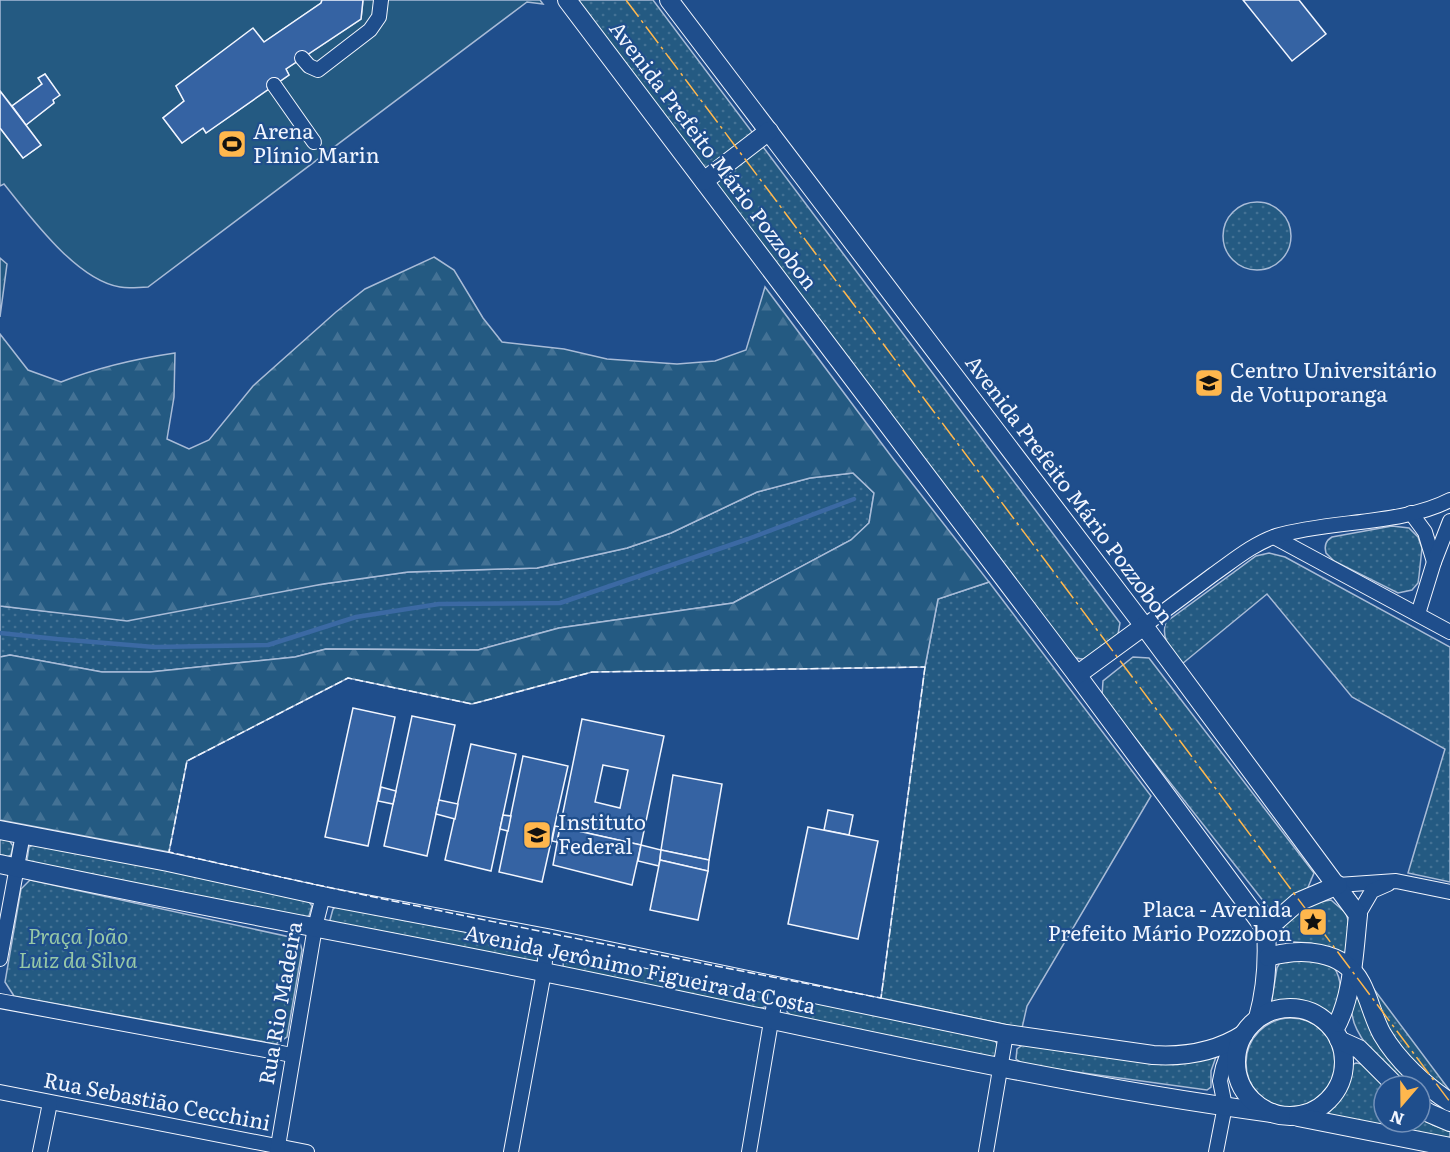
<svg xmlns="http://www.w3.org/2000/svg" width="1450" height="1152" font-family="Literata,serif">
<defs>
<pattern id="green-dots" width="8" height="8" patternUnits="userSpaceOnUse" patternTransform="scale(1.5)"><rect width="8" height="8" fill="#245a82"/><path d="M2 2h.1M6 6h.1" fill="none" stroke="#447295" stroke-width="1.8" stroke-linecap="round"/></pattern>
<pattern id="forest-firs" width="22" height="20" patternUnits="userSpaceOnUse" patternTransform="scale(1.5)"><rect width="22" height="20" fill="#245a82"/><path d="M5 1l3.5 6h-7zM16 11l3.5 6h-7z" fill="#447295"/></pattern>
</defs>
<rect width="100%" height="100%" fill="#1f4e8c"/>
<g fill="url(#green-dots)" stroke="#a8bbd7" stroke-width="1.5">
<path d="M574,0H653L1120,623L1117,640L1088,660L1070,657Z"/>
<circle cx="1257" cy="236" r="34"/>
<path d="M853,473L874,493L869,523L851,540L733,603L559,628L478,650L326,649L295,657L150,672H102L10,655L0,657V606L53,612L323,584L408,572L537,568L627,548L671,533L757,492L810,478Z"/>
<path d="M1392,526L1409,528L1418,537L1422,548L1419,576L1418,583L1412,590L1398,593L1334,561L1326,553C1324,546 1325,541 1332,537Z"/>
<path d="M1269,553L1285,557L1450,647V882L1408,873L1445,749L1352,697L1267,594L1182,664C1172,650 1160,639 1166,622L1256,556Z"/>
<path d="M989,582L1151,796L1027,1006L1022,1028L881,998L925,667L938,599Z"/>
<path d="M1133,657L1149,658L1314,873L1306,892L1281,907H1268L1102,696L1103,681Z"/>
<path d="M0,835L7,837L13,846L11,855L2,860L0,859Z"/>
<path d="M35,844L307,899L312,906L309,916L301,919L34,866L27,860L29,847Z"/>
<path d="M30,880L299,939L302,950L287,1037L276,1044L14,996L5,982L21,889Z"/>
<path d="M1331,900L1346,913L1350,927L1346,954L1343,956C1332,951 1322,945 1310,943C1300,942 1290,943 1280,939C1284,913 1307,903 1331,900Z"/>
<path d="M340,904L533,943L539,950L538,960L531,964L336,925L330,920L333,909Z"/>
<path d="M570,949L759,988L768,996L765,1007L754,1010L563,967L564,954Z"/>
<path d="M1294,956L1333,966C1344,981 1343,1005 1329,1018C1321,1009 1303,1002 1290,1002C1284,1002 1278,1005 1271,1005L1277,968L1282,959Z"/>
<path d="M1370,984L1450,1091V1094L1408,1056L1381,1018Z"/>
<path d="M1355,991L1420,1086H1404C1387,1067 1355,1040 1352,1014C1351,1007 1354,998 1355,991Z"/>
<path d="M796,995L992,1037L998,1045L996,1055L987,1060L794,1018L787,1012L789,998Z"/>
<circle cx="1291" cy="1063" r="45"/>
<path d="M1024,1044L1126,1057L1161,1064L1193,1060L1213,1054L1216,1057L1211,1071V1087L1207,1090L1025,1065L1016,1059L1017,1049Z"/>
<path d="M1356,1063L1362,1064L1384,1086V1122H1420V1116L1433,1125L1450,1131V1141L1325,1114C1340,1100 1350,1087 1351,1065Z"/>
</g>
<g fill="url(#forest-firs)" stroke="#a8bbd7" stroke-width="1.5">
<path d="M434,257L454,270L483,318L502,342L564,349L607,359L677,364L715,361L746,350L765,287L894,460L989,582L938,599L925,667L592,672L472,704L348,678L187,761L169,852L0,820V657L10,655L102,672H150L295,657L326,649L478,650L559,628L733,603L851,540L869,523L874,493L853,473L810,478L757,492L671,533L627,548L537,568L408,572L323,584L127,621L0,606V334L28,370L61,382C99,367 134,359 175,353L174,397L167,439L189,449L209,440L253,386L336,312L365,289Z"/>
<path d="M0,258L7,264L0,317Z"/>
</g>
<path fill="#245a82" stroke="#a8bbd7" stroke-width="1.5" d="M0,0H322L321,3L264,42L253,29L176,86L184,101L163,118L182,143L203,128L206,133L289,75L286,69L361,19L363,0H540L543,4L527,2L148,287C139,287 129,289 120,287C76,280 30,216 4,184L0,186V128L23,158L41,145L26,125L54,103L53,100L59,95L45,74L39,78L42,84L12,106L0,91Z"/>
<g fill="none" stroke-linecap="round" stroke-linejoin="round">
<path stroke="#3b69a3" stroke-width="4.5" d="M0,633L57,639L154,647L268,645L356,617L439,604L560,603L748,539L854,499"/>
</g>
<g fill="#3563a3" stroke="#f2f6ff" stroke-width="1.5" fill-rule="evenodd">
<path d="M322,0H363L361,19L286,69L289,75L206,133L203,128L182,143L163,118L184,101L176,86L253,28L264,42L321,3Z"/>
<path d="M1243,0H1299L1326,34L1292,61Z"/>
<path d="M45,74L60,95L53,100L54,103L26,125L12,106L42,84L38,78Z"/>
<path d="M0,91L41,145L23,158L0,128Z"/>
<path d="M353,708L395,717L368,846L325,837Z"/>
<path d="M412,716L455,725L427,856L384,846Z"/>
<path d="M582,719L664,736L641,845L560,827ZM603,765L628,770L620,808L595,802Z"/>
<path d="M471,744L516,754L491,871L445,860Z"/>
<path d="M523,756L568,766L542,882L499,872Z"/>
<path d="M673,775L722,784L709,860L661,850Z"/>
<path d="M381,787L396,791L393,804L378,801Z"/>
<path d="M439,800L458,804L455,819L436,814Z"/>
<path d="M828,810L853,815L849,835L824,830Z"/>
<path d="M503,815L511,816L508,831L500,829Z"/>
<path d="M555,826L560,827L557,842L552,841Z"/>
<path d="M560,827L641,845L632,885L553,865Z"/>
<path d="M808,827L878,841L858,939L788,924Z"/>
<path d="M641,845L661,850L659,866L638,861Z"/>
<path d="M661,850L709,860L708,871L660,860Z"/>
<path d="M660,860L708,871L698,920L650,910Z"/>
</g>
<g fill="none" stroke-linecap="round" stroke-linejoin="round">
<g stroke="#f2f6ff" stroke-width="16">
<g id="street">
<path d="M302,58L309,66L318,70L370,30L379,17L381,0"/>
<path d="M274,85L314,142"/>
<path d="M1411,513L1425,532L1434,562"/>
<path d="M1274,537L1450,632"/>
<path d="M1418,614L1434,562L1450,521"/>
<path d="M1144,626C1168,608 1191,591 1214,574C1234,560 1253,544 1276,536C1330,520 1402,525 1450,500"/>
<path d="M1338,885L1396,881L1450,892"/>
<path d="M1358,915L1372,891L1388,884"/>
<path d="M0,959L23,834"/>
<path d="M0,1001L292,1055"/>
<path d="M0,1092L307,1152"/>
<path d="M40,1152L50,1103"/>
<path d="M277,1152L315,927L323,896"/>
<path d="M511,1152L544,972L547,938"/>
<path d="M749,1152L777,986"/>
<path d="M986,1152L1006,1034"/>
<path d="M1216,1152L1225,1106L1220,1081L1223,1067L1228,1053L1239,1046"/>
</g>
</g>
<g stroke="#f2f6ff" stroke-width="20">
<g id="secondary">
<path d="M567,0L1077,675L1266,930C1268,960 1266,989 1258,1018"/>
<path d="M669,0L1144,626L1358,915C1354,950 1353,999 1334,1030"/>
<path d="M704,181L769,131"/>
<path d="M1077,675L1144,626"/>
<path d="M0,830L168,862L323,896L547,938L1006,1034L1153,1055C1185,1057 1216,1052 1244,1034"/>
<path d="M0,864C195,906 392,941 588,981C815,1028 1042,1082 1272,1113"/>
<path d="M1266,930L1298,902L1338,885"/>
<path d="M1268,957C1300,948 1343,949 1361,983C1370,1000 1373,1018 1382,1034C1397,1060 1425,1086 1450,1102"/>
<circle cx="1290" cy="1062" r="54"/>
<path d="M1339,1040L1359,1049L1396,1086"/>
<path d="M1420,1107L1429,1113L1450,1122"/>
<path d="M1298,1117L1450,1147"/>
</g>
</g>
<use href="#street" stroke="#1f4e8c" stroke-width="14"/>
<use href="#secondary" stroke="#1f4e8c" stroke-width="18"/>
<path stroke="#f2f6ff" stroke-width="1.5" stroke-dasharray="8 3" stroke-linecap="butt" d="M925,667L881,998C643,952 405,906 169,852L187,761L348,678L472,704L592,672Z"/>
<path stroke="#ffb74d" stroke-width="1.5" stroke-dasharray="21 4.5 3 4.5" stroke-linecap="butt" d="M626,0L1450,1102"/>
</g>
<defs>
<g id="stadium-square" transform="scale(1.5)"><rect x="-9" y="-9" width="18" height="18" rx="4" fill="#ffb74d" stroke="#1f4e8c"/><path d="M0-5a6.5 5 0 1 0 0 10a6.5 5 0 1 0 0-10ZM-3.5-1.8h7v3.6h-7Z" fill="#111"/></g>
<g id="university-square" transform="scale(1.5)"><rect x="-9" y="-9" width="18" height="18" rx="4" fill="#ffb74d" stroke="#1f4e8c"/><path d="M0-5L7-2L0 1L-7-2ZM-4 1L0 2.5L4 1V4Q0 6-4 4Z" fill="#111"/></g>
<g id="sight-square" transform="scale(1.5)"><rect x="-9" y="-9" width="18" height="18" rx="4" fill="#ffb74d" stroke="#1f4e8c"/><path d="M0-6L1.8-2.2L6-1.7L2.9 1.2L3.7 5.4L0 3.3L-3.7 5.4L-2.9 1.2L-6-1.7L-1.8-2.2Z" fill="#111"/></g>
</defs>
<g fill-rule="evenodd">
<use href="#stadium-square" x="232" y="144"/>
<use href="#university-square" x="1209" y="383"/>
<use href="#university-square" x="537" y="835"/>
<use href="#sight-square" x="1313" y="922"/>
</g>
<g text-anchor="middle" stroke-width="4.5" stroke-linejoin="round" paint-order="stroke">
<g font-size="21" fill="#f2f6ff" stroke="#1f4e8c" text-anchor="start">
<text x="253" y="139">Arena<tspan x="253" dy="24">Plínio Marin</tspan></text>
<text x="1230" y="378">Centro Universitário<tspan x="1230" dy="24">de Votuporanga</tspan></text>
<text x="558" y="830">Instituto<tspan x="558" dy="24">Federal</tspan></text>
<text x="1292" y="917" text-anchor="end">Placa - Avenida<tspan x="1292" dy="24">Prefeito Mário Pozzobon</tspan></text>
</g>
<g font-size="21" fill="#f2f6ff" stroke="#1f4e8c">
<text transform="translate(713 156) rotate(53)" y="7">Avenida Prefeito Mário Pozzobon</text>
<text transform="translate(1069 490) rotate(53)" y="7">Avenida Prefeito Mário Pozzobon</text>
<text transform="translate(640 970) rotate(12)" y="7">Avenida Jerônimo Figueira da Costa</text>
<text transform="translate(281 1003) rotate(-80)" y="7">Rua Rio Madeira</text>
<text transform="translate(157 1102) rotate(11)" y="7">Rua Sebastião Cecchini</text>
</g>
<g font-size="21" font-style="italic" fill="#97c8a6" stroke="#1f4e8c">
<text x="78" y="944">Praça João<tspan x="78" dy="24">Luiz da Silva</tspan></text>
</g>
</g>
<g transform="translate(1402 1104) rotate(200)"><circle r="28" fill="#1f4e8c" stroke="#7391ba" stroke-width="1.5"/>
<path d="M0-4.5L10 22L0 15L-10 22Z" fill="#ffb74d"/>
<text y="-9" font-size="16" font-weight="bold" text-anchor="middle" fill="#f2f6ff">N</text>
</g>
</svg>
